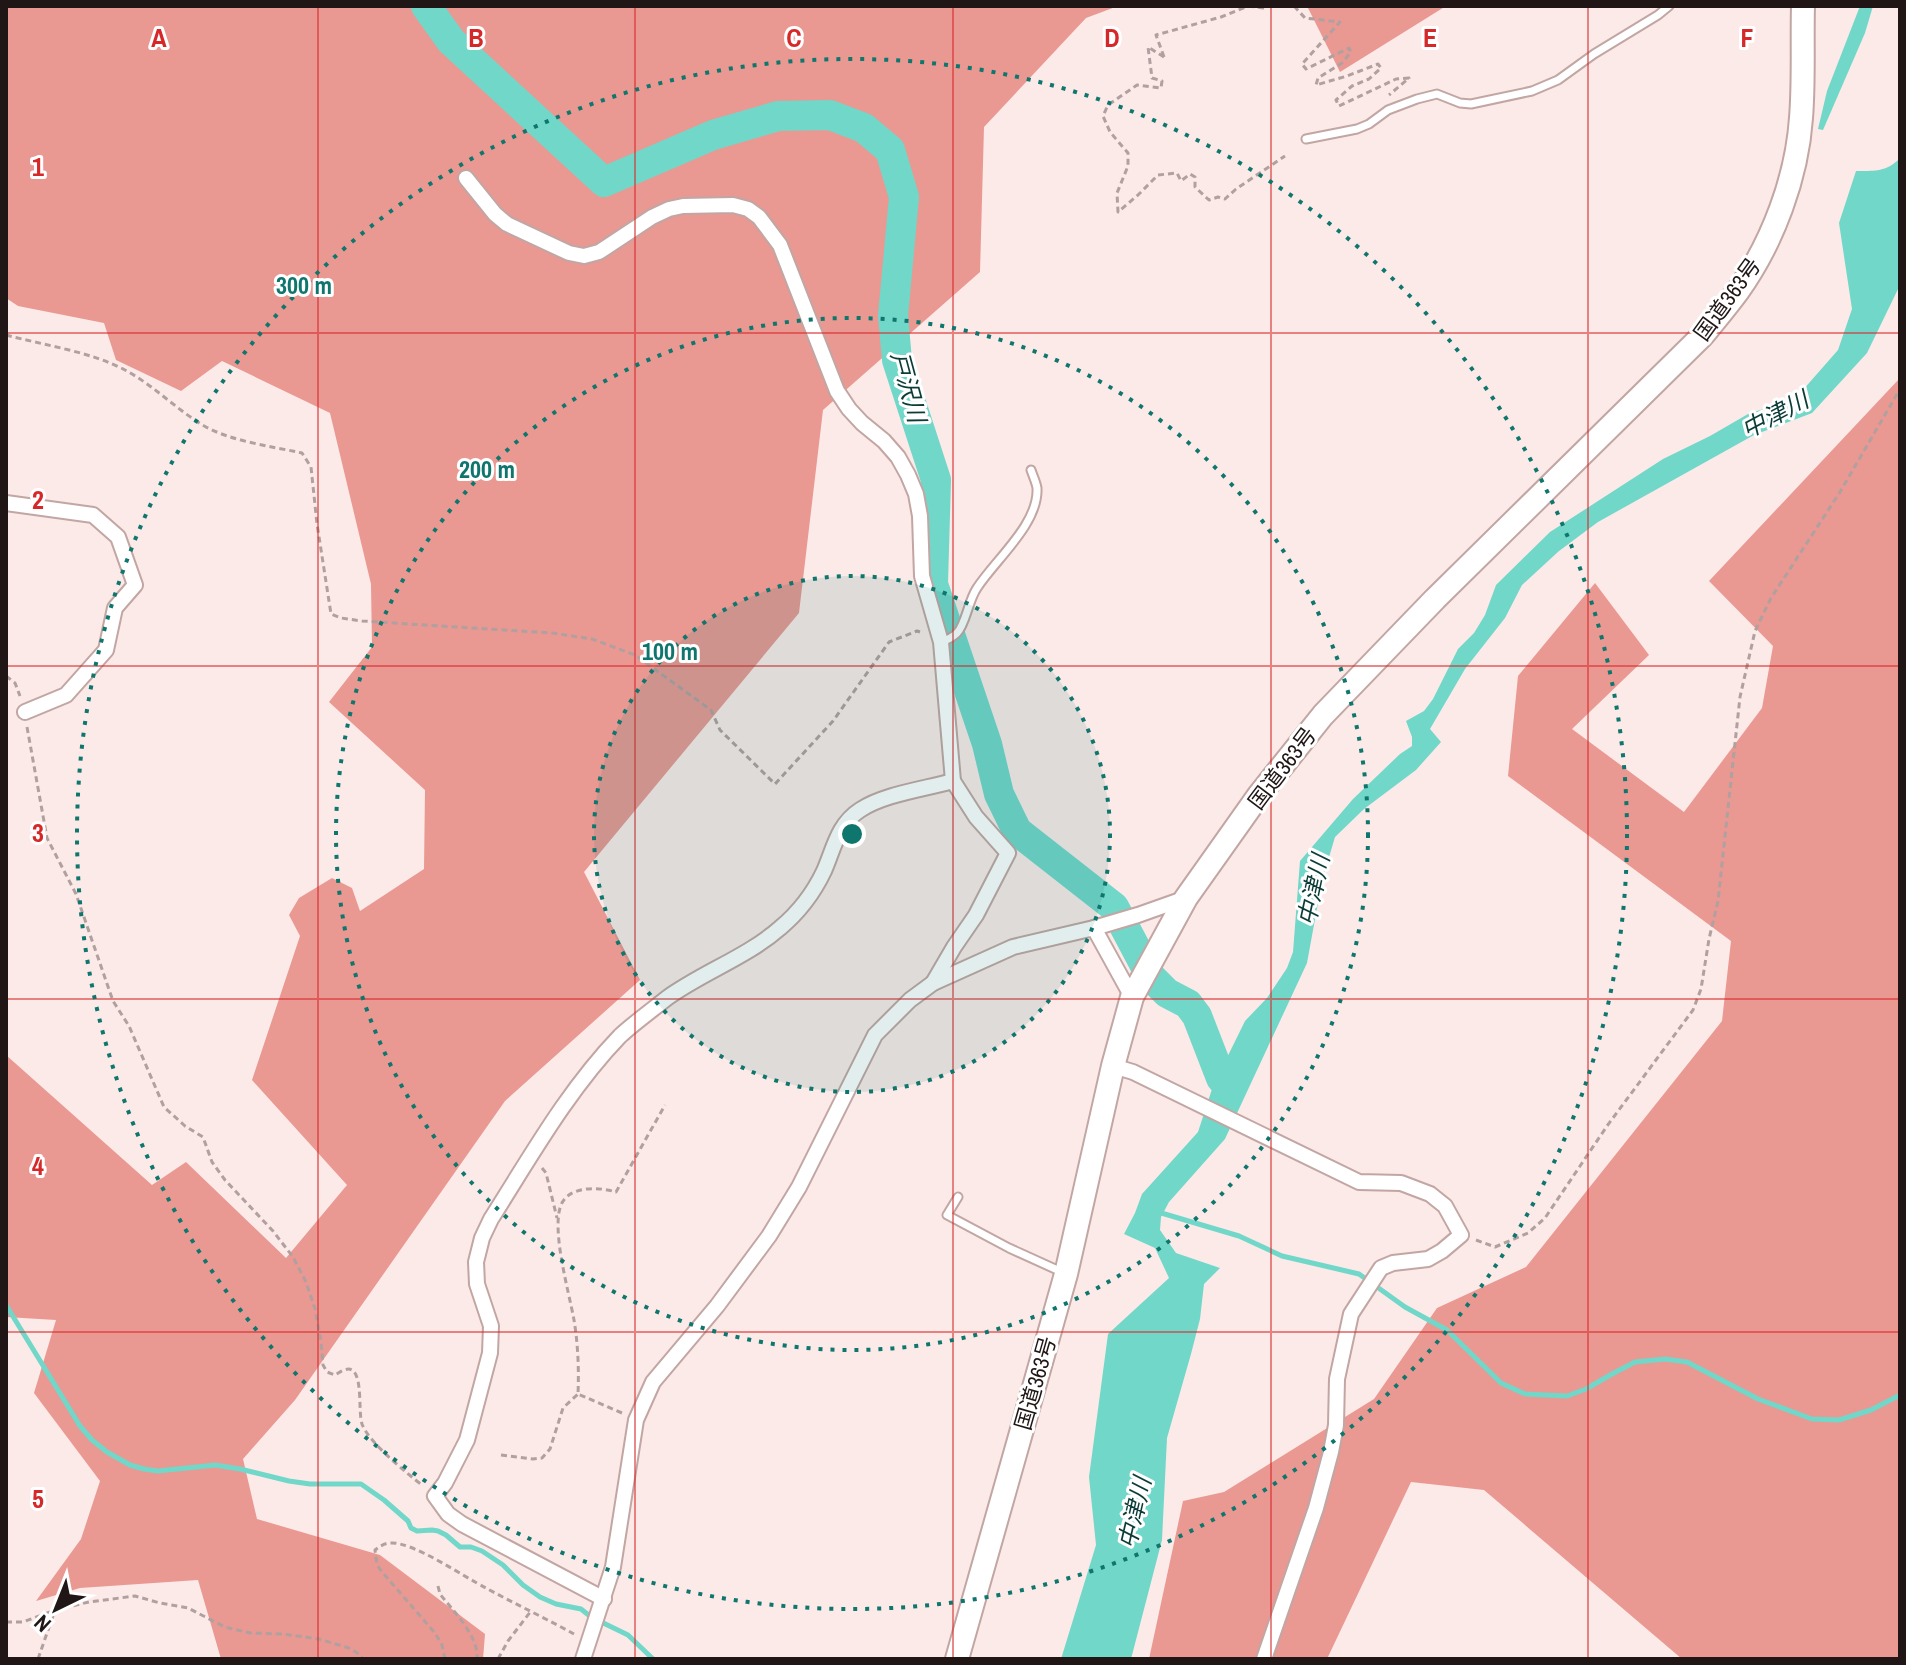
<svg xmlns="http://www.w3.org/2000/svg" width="1906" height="1665" font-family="'Archivo Narrow','Noto Sans JP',sans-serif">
<rect width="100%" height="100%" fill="#fceae8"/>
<g fill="#ea9892">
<path d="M6,6H1118L1086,18L984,127L980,272L823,410L799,613L584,872L640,980L505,1101L295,1400L243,1459L257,1519L380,1555L485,1634L483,1659H221L198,1580L80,1588L36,1601L81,1539L100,1481L34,1393L56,1320L6,1317V1055L152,1185L186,1162L286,1258L347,1185L252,1080L300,936L289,915L299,898L332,878L352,888L360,911L424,869L425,790L329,702L372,647L371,584L330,413L222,361L181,391L116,360L104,323L18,306L6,298Z"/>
<path d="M1307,6H1446L1340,72Z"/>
<path d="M1900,378V1659H1682L1484,1490L1411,1482L1327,1659H1149L1183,1501L1224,1492L1374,1399L1437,1308L1526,1267L1722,1021L1731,941L1508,776L1518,676L1595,583L1649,655L1572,729L1684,812L1762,708L1773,646L1709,581Z"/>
</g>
<g fill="#71d7c9">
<path d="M1860,6H1873L1865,33L1823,130L1818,129L1827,91Z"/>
<path d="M1900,158V285L1867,353L1812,413L1754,435L1598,522L1559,551L1522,585L1505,618L1465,669L1430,729L1441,742L1416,770L1364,809L1335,837L1322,881L1307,963L1225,1139L1169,1202L1161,1217L1160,1230L1176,1253L1220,1268L1204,1284L1200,1319L1191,1354L1167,1438L1162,1540L1131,1659H1061L1096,1545L1089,1477L1108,1334L1169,1278L1155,1248L1124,1234L1135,1213L1142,1194L1198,1132L1213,1086L1245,1021L1267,998L1287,968L1293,952L1300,861L1353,799L1400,754L1412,746V737L1406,721L1424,711L1433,699L1458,649L1474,633L1485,615L1496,585L1550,532L1663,459L1710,436L1748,414L1795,399L1838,350L1852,309L1839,223L1856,171C1874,171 1887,172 1900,158Z"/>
</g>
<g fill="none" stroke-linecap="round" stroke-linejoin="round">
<g stroke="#71d7c9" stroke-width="5">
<path d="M1158,1212L1239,1236L1282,1256L1359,1274L1405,1307L1447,1330L1501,1383L1525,1394L1567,1396L1586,1389L1612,1374L1635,1362L1665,1359L1687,1362L1758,1399L1812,1419L1839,1420L1871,1410L1900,1395"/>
<path d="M6,1305L80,1426L92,1440L107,1452L130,1465L144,1469L158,1471L215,1465L240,1469L289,1481L310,1484H361L384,1500L408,1521L411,1528L417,1531L432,1530L438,1531L446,1535L460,1547H471L482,1551L503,1565L523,1585L540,1597L556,1604L581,1609L591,1617L628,1635L653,1659"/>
</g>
<path stroke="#71d7c9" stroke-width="30" d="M426,6L451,41L604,182L713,135L778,116L830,115L864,128L890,150L904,197L893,316L897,360L936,480L933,584L987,744L999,794L1017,831L1114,907L1151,977L1167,993L1188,1004L1197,1016L1221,1078L1228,1086"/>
<g stroke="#c2a6a3" stroke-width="11">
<g id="service">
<path d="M1306,139L1357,129L1369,124L1388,110L1417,99L1437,94L1460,103L1471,104L1532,91L1558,80L1594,54L1658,15L1669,6"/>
<path d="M941,642C947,640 953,637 957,633C966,624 968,601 977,588C995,560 1039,524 1037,488C1036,482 1033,476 1031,470"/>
<path d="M958,1197L947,1215L1009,1248L1064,1273"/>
</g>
</g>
<g stroke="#c2a6a3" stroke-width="18">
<g id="minor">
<path d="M466,178L495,214L507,224L569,253L584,256L599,252L652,217L669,209L683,206L733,205L748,209L759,217L780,245L837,391L849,409L862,423L884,441L898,457L908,475L916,494L920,516L922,576L941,642L953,781L976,817L1008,853L976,915L954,947L933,983"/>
<path d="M6,503L93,515L118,537L135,585L115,608L106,650L66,695L25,712"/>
<path d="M1094,928L1132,997"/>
<path d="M1113,1066L1133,1072L1359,1182L1401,1183L1430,1194L1445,1206L1461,1235L1442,1251L1428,1259L1393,1263L1381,1268L1351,1314L1337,1379L1336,1425L1331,1452L1316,1508L1264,1659"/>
<path d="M604,1599L462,1524L448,1514L435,1496L445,1483L467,1440L490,1353L491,1326L477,1284L476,1262L482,1238L491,1219C531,1156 568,1090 620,1036C634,1023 652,1010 667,998C703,972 747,957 780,928C798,913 814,892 824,871C834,848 838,824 860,810C884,794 925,789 953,781"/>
<path d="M583,1659L613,1567L636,1420L653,1382L717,1306L769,1236L799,1187L875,1035L910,1000L933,983L1013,947L1094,928L1138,915L1186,898"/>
</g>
</g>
<g stroke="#c2a6a3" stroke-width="26">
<path id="trunk" d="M957,1659L1066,1274L1113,1066L1132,997L1186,898L1259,795L1323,715L1435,599L1703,335C1715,320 1727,306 1738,291C1773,242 1797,177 1801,118C1804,81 1802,43 1803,6"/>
</g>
<g stroke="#b0a09f" stroke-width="3" stroke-dasharray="6 4" stroke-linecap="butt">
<path d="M1294,6L1305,18L1340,22L1302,64L1306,69L1349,48L1351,52L1342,63L1318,78L1316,85L1347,76L1378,64L1381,68L1369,79L1352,86L1336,100L1339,106L1396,79L1409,78L1389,95"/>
<path d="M1164,57L1148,47L1152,78L1162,81L1161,88L1137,85L1108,105L1103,116L1110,132L1128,153V166L1117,193L1118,212L1138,195L1158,175L1177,173L1181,181L1190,174L1195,177V187L1209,200L1218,197L1225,199L1236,189L1285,156"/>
<path d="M1164,57L1156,35L1221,17L1248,6L1263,8L1270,6"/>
<path d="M6,335C43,345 92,352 125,370C153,385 175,408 201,424C228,441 270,446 302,453L311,467L317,524L331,614L341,618L362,621L552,633L592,639L635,655L711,710L720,730L775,784L833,721L889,642L917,631L920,632"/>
<path d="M6,676L15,683L20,696"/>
<path d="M27,727L47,838L76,894L113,1001L129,1026L164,1107L185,1126L203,1137L212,1162L225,1180L273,1231L293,1257L306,1282L315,1309L321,1341L323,1365L327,1372L335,1375C340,1372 347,1367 352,1370C363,1377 358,1412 362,1424C369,1443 407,1473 423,1486"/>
<path d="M542,1168L546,1173L557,1218"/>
<path d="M1476,1240L1495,1247L1528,1233L1545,1218L1607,1126L1693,1010L1701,989L1709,939L1718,901L1740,697L1755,631L1771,598L1840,492L1900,389"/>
<path d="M622,1413L578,1394C579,1369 578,1344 574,1320C569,1292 551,1230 561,1205C569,1185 600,1187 616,1192L665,1105"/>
<path d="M501,1455L533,1459L542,1458L550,1449L563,1408L578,1394"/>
<path d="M438,1586L440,1594C453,1611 479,1636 477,1659"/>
<path d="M6,1622H23L55,1610L89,1602L135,1596L160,1603L188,1608L225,1627L250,1633L283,1634L319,1639L349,1648L359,1654L363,1659"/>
<path d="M38,1659L55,1610"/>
<path d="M445,1659L442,1645L435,1633L383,1573L377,1565L375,1550C380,1546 385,1543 391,1543C414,1542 464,1577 486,1588C515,1604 545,1618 574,1634"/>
<path d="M498,1659L508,1641L531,1611"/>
</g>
<use href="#service" stroke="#fff" stroke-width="7"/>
<use href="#minor" stroke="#fff" stroke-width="14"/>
<use href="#trunk" stroke="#fff" stroke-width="22"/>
</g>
<path fill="none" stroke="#d62828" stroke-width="2" stroke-opacity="0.55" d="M318,6V1659M635,6V1659M953,6V1659M1271,6V1659M1588,6V1659M6,333H1900M6,666H1900M6,999H1900M6,1332H1900"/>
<circle cx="852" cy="834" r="258" fill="#0f766e" fill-opacity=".12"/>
<g fill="none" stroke="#0f766e" stroke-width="4" stroke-dasharray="4 8">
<circle cx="852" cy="834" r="258"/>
<circle cx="852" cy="834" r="516"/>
<circle cx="852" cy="834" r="775"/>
</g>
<g text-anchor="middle" stroke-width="6" stroke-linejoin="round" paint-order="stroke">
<g font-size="22" fill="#201616" stroke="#fff">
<text transform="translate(1727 299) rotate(-54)" y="8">国道363号</text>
<text transform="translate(1282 768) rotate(-53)" y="8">国道363号</text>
<text transform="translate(1035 1383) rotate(-74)" y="8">国道363号</text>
</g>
<g font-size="24" font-style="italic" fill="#0b3c37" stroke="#fff">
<text transform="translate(908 387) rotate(75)" y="8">戸沢川</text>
<text transform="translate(1775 415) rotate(-28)" y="8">中津川</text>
<text transform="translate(1314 890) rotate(-78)" y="8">中津川</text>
<text transform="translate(1135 1513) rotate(-77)" y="8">中津川</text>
</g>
</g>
<g font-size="26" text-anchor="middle" font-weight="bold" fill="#d62828" stroke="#fff" stroke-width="6" stroke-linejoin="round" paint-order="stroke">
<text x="159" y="47">A</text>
<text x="476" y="47">B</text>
<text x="794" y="47">C</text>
<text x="1112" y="47">D</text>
<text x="1430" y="47">E</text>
<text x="1747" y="47">F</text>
<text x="38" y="176">1</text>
<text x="38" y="509">2</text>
<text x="38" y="842">3</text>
<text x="38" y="1175">4</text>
<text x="38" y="1508">5</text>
</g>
<circle cx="852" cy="834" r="12" fill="#0f766e" stroke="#fff" stroke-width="4"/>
<g font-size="24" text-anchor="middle" font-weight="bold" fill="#0f766e" stroke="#fff" stroke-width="6" stroke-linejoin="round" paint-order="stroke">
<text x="304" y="294">300 m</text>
<text x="487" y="478">200 m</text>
<text x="670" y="660">100 m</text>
</g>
<rect width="1906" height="1665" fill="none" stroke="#201616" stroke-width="16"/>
<g transform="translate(56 1609) rotate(223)" stroke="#ffffff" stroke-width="6" paint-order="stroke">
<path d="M0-6L14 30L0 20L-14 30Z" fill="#201616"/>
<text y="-12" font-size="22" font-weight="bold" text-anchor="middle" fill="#201616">N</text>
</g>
</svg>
